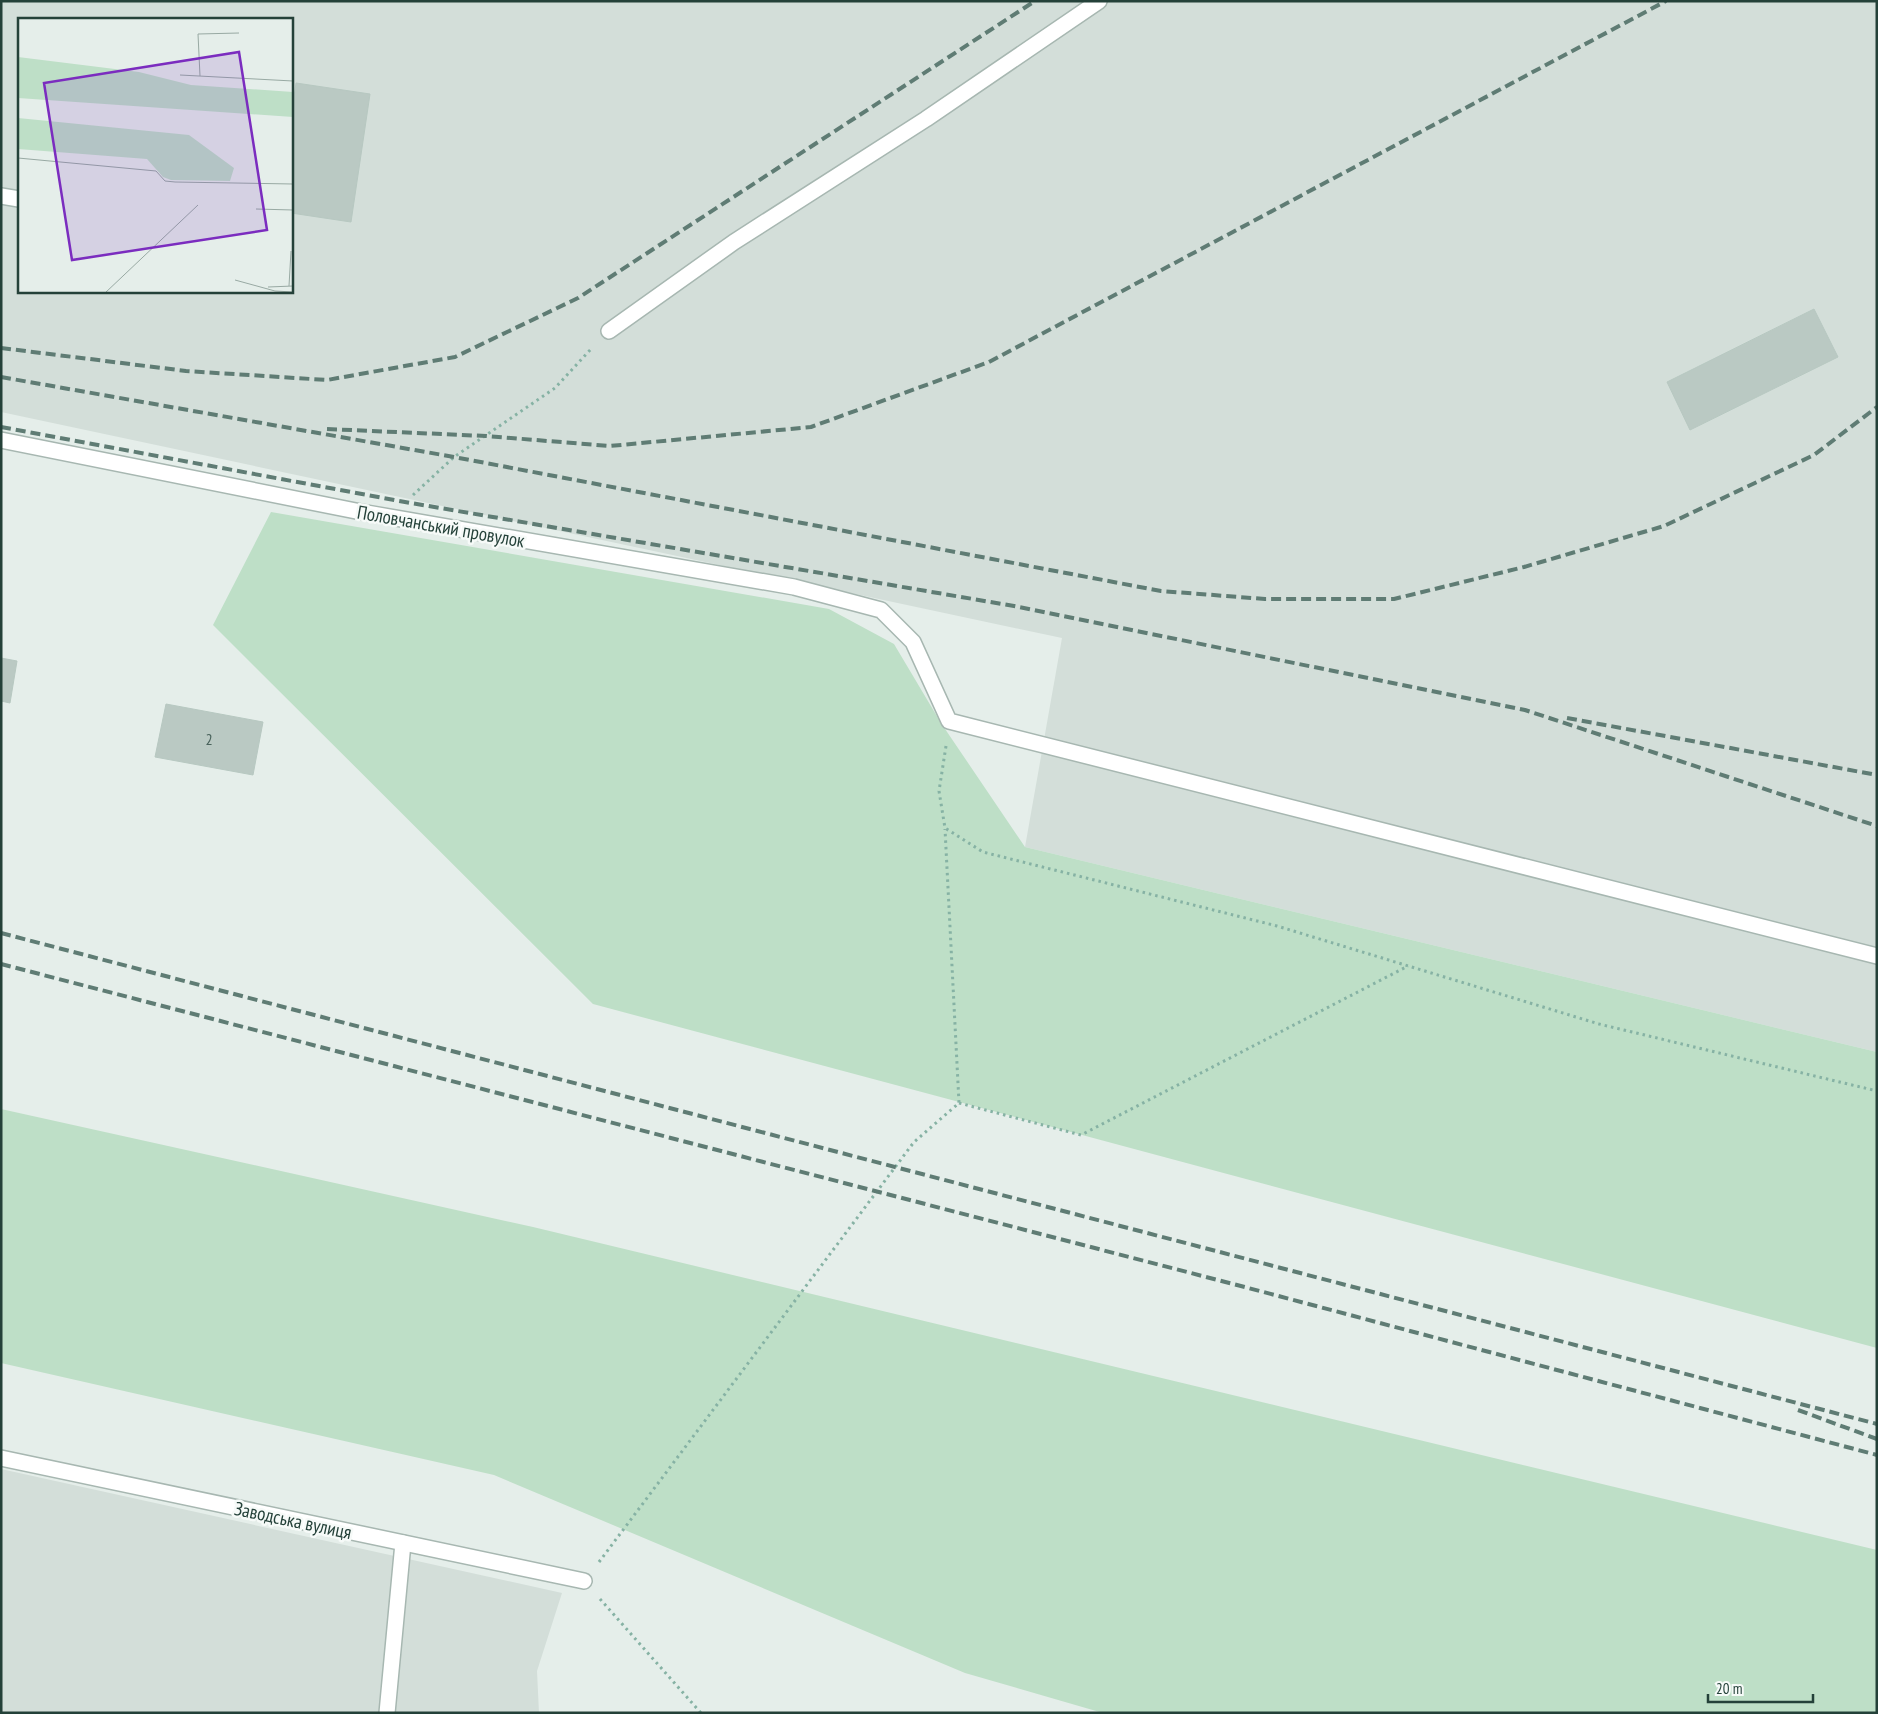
<svg xmlns="http://www.w3.org/2000/svg" width="1878" height="1714" font-family="'PT Sans Narrow',sans-serif">
<rect width="100%" height="100%" fill="#e5eeea"/>
<g fill="#d3ded9" fill-rule="evenodd">
<path d="M1,1H1877V1052L1025,847L1062,638L1,412ZM19,19H291V291H19Z"/>
<path d="M1,1469L562,1593L537,1671L539,1713H1Z"/>
</g>
<g fill="#bedfc7">
<path d="M271,512L829,609L894,644L941,723L1025,847L1877,1052V1348L593,1004L213,625Z"/>
<path d="M1,1109L533,1227L1877,1550V1713H1103L965,1673L494,1475L1,1363Z"/>
</g>
<g fill="#bac9c3" stroke="#b7c8c1">
<path d="M296,83L370,94L351,222L291,213V118Z"/>
<path d="M1814,309L1838,357L1690,430L1667,382Z"/>
<path d="M1,658L17,661L10,703L1,701Z"/>
<path d="M166,704L263,722L253,775L155,757Z"/>
</g>
<g fill="none" stroke-linecap="round" stroke-linejoin="round">
<g stroke="#a7b7b1" stroke-width="18">
<g id="minor">
<path d="M1,196L19,199"/>
<path d="M609,331L734,242L926,119L1099,1"/>
<path d="M1,440L361,512L794,587L881,610L913,642L949,721L1877,956"/>
<path d="M1,1458L584,1581"/>
<path d="M387,1713L403,1543"/>
</g>
</g>
<g stroke="#86b2a4" stroke-width="3" stroke-dasharray="2.5 4" stroke-linecap="butt">
<path d="M413,495L454,457L555,388L591,349"/>
<path d="M946,746L939,791L945,828L983,852L1277,926L1599,1024L1877,1091"/>
<path d="M959,1103L1081,1135L1408,966"/>
<path d="M599,1562L914,1142L959,1103L945,829"/>
<path d="M600,1599L701,1713"/>
</g>
<use href="#minor" stroke="#fff" stroke-width="15"/>
<g stroke="#5f7c74" stroke-width="4" stroke-dasharray="10 5" stroke-linecap="butt">
<path d="M1,348L186,371L327,380L455,357L578,298L1035,1"/>
<path d="M1,377L454,457L1161,591L1265,599H1394L1524,567L1664,526L1814,455L1877,407"/>
<path d="M1,427L405,502L1014,606L1525,710L1877,826"/>
<path d="M327,429L486,436L610,446L811,427L989,362L1666,1"/>
<path d="M1567,718L1877,775"/>
<path d="M1,933L1877,1424"/>
<path d="M1,964L1237,1285L1877,1455"/>
<path d="M1798,1410L1877,1439"/>
</g>
</g>
<g text-anchor="middle" stroke-width="5" stroke-linejoin="round" paint-order="stroke">
<g font-size="16" fill="#4a635c">
<text x="209" y="745">2</text>
</g>
<g font-size="19" fill="#244139" stroke="#f6faf8">
<text transform="translate(441 526) rotate(10)" y="7">Половчанський провулок</text>
<text transform="translate(293 1520) rotate(12)" y="7">Заводська вулиця</text>
</g>
</g>
<g transform="translate(18 18)">
<rect width="275" height="275" fill="#e5eeea"/>
<path d="M0,39L121,54L173,67L275,74V99L0,80ZM0,100L171,117L216,150L212,163L153,162L145,159L129,141L0,131Z" fill="#bedfc7"/>
<path fill="none" stroke="#98a9a3" stroke-width="1" d="M162,57L275,63M182,58L180,16L221,15M0,140L138,153L147,163L157,164L275,166M238,191L275,192M217,262L257,273L275,274M271,268L273,233M250,269L275,268M87,275L180,187"/>
<path fill="#7b2cbf" fill-opacity="0.15" stroke="#7b2cbf" stroke-width="2.5" d="M221,34L249,212L54,242L26,65Z"/>
<rect width="275" height="275" fill="none" stroke="#244139" stroke-width="2.5"/>
</g>
<rect width="1878" height="1714" fill="none" stroke="#244139" stroke-width="5"/>
<path d="M1708 1694v8h105v-8" fill="none" stroke="#244139" stroke-width="2.5"/>
<text x="1716" y="1694" font-size="15" fill="#244139" stroke="#f6faf8" stroke-width="4" paint-order="stroke">20 m</text>
</svg>
